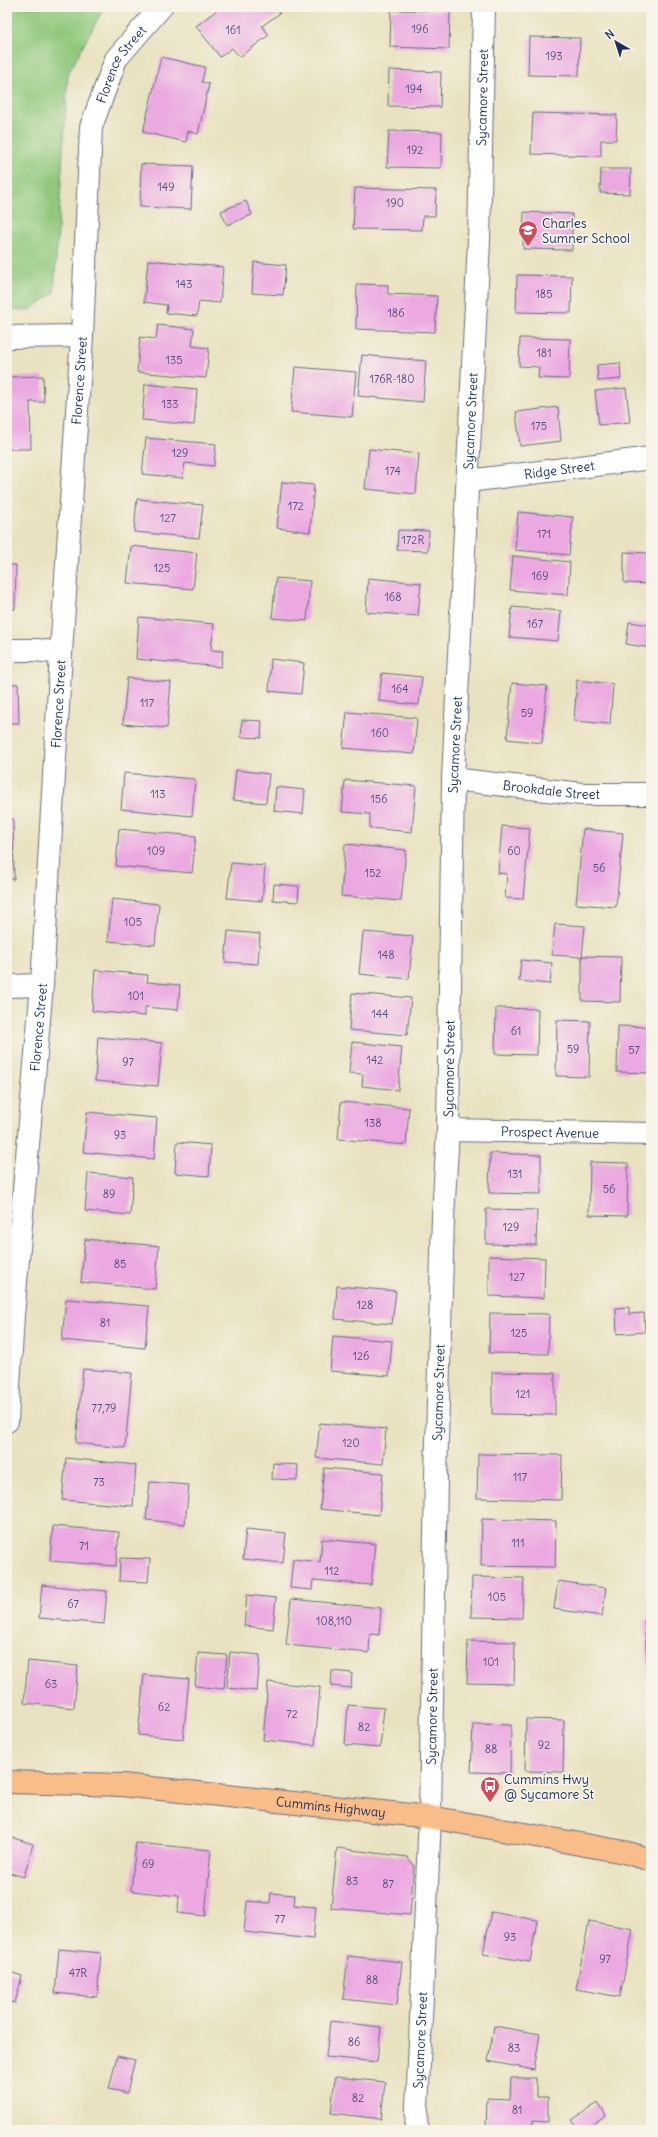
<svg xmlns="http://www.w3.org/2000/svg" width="658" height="2137" font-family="Delius,sans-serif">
<rect width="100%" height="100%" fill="#f7f3e8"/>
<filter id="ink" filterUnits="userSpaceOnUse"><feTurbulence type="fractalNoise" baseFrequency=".025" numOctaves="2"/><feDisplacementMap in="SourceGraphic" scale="8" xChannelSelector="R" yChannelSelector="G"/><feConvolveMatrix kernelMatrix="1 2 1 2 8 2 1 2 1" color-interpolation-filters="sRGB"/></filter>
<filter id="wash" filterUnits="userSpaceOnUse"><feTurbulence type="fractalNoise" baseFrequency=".012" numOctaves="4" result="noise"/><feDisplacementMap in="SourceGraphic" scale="16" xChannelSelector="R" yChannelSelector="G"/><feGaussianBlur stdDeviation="0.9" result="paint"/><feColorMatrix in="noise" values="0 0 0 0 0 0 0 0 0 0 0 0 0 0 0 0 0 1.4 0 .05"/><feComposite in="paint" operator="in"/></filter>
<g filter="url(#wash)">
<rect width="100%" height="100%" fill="#e9e2c0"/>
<path fill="#90c87b" stroke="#567c6c" d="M7,7H107L101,13L68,74L54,293L30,310H7Z"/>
<g id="blocks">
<g fill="#eba8e1">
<path d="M221,7H275L280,13L262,26L269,35L240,57L232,48L220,57L196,26Z"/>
<path d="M391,10L450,11L449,49L390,47Z"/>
<path d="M529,37L580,38L579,76L528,75Z"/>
<path d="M161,57L205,67L202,82L209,84L198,134L188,131L186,142L143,132Z"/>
<path d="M389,70L441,72L440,107L388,106Z"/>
<path d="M533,113L617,115L616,140H601V156L531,154Z"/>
<path d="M389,131L442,132L441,168L387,167Z"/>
<path d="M141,164L193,166L191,209L140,207Z"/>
<path d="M601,169H631L630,194L600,193Z"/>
<path d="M355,188L436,190L435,216H423L422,230L353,229Z"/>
<path d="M246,201L252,215L227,225L221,211Z"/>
<path d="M524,212L572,214V250L523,249Z"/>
<path d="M148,260L223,267L220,303L199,301L197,316L166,313L167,305L144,302Z"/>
<path d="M254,262L286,265L283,295L252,293Z"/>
<path d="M517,275L572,276L571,313L516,312Z"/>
<path d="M357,284L388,285V294L437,296L435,332L356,329Z"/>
<path d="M158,325L194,329L192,346L209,348L206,378L137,372L140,337L156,339Z"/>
<path d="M520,338L570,339L569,379L538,378L539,367L519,366Z"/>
<path d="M362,355L426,361L423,402L358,396Z"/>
<path d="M620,363L621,379L598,381L597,365Z"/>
<path d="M295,367L356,372L352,417L291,412Z"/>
<path d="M43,376L44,402H30L31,449H7V377Z"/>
<path d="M145,384L197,389L194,425L142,420Z"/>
<path d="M626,388L630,422L599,425L595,391Z"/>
<path d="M558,407L561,441L520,446L516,412Z"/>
<path d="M146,438L216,444L214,466L185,463L183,478L142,474Z"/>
<path d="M369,449L419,454L416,494L365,489Z"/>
<path d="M282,482L314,485L310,532L277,528Z"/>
<path d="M137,499L203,505L199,538L134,532Z"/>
<path d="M518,512L573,517L569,555L515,550Z"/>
<path d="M398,530L429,531L428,551L397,550Z"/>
<path d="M131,546L197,553L193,589L127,583Z"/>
<path d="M624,552L651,553V584L624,583Z"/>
<path d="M513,556L570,562L568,595L510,590Z"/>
<path d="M7,565H16L15,609H7Z"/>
<path d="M276,578L310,581L307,621L272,618Z"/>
<path d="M368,578L421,583L418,616L366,612Z"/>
<path d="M512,607L561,611L558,641L509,637Z"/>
<path d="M139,617L214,624L211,650L223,651L221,667L136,659Z"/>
<path d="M629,622L651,625V648L626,644Z"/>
<path d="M271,659L304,663L301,694L269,691Z"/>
<path d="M382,673L422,677L419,705L379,701Z"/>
<path d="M127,678L171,682L167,728L123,724Z"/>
<path d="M577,680L613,684L610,724L574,721Z"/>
<path d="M512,683L547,686L542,743L507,739Z"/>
<path d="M7,684H18L19,723H7Z"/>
<path d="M347,712L417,718L414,754L343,748Z"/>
<path d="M242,720L262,721L261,738L241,737Z"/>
<path d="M7,755H8L9,783H7Z"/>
<path d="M236,770L269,774L266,803L233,800Z"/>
<path d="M124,773L195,779L192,816L121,809Z"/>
<path d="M345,780L416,786L412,832L370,828V814L342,812Z"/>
<path d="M276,787L305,790L303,814L274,811Z"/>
<path d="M7,819H13L14,879H7Z"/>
<path d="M502,826L530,828L523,899L505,898L507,874L498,873Z"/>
<path d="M119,829L196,836L192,873L116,866Z"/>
<path d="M583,829L623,833L616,907L576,904Z"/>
<path d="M345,844L406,850L401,901L341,896Z"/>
<path d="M231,863L265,866L262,901L227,898Z"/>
<path d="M274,884L299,886L298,902L273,900Z"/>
<path d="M112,899L159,904L155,945L108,941Z"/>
<path d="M555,924L585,926L582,957L552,955Z"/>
<path d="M228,931L260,934L258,964L225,962Z"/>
<path d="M363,932L413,936L409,979L359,974Z"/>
<path d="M582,956L621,957L620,1002L582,1001Z"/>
<path d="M521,960L552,963L550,984L519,981Z"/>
<path d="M95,970L148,975L147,982L180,985L178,1010L145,1007V1016L92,1011Z"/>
<path d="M352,993L411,998L407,1035L349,1030Z"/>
<path d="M496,1008L538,1009L537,1055L495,1054Z"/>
<path d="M557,1020L590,1021L589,1077L556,1076Z"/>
<path d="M618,1026L651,1027V1073L617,1072Z"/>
<path d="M98,1037L162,1043L158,1086L95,1081Z"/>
<path d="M352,1042L402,1047L398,1090L362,1086L363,1074L349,1073Z"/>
<path d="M341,1102L409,1108L406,1145L338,1139Z"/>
<path d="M87,1112L157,1118L154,1159L83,1152Z"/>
<path d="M177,1142L211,1145L209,1176L175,1173Z"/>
<path d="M490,1153L541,1155V1194L489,1193Z"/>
<path d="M590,1162L628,1163L627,1216L589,1215Z"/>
<path d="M88,1173L133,1177L130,1215L85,1211Z"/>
<path d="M486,1209L537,1210L536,1245L486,1244Z"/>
<path d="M85,1239L159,1246L155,1289L81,1282Z"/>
<path d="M489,1256L545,1258L544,1298L489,1296Z"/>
<path d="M337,1286L396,1291L392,1324L335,1319Z"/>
<path d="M66,1299L149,1306L145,1348L62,1340Z"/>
<path d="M629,1307V1314L644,1313L645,1332L617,1334L616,1308Z"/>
<path d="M490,1313L549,1314L548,1354L489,1353Z"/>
<path d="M333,1336L392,1341L389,1376L330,1371Z"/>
<path d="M83,1369L132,1373L125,1448L76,1443Z"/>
<path d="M492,1372L555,1373V1415L492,1414Z"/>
<path d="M320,1423L386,1429L383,1464L316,1458Z"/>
<path d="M478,1454L562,1455L561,1500L477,1498Z"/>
<path d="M66,1458L136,1465L133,1506L62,1500Z"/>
<path d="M273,1463L298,1465L297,1480L272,1479Z"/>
<path d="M324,1468L383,1473L379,1515L320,1509Z"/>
<path d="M150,1482L189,1485L185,1524L146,1520Z"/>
<path d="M482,1519L556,1521L555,1567L481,1566Z"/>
<path d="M53,1526L119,1532L116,1566L50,1561Z"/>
<path d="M246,1529L286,1533L283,1563L243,1559Z"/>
<path d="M322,1539L375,1544L371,1585L313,1580L312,1590L290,1588L293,1559L320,1562Z"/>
<path d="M120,1558L150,1559L148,1582L119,1581Z"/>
<path d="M472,1577L524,1578L522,1618L471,1617Z"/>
<path d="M558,1581L606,1588L602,1616L554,1609Z"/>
<path d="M42,1585L107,1591L104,1624L39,1618Z"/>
<path d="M247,1595L276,1598L273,1629L244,1626Z"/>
<path d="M291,1599L381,1608L379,1635L370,1634L369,1653L286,1645Z"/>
<path d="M644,1620H651V1699H650Z"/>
<path d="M468,1641L515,1642L514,1684L467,1683Z"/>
<path d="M230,1652L260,1655L257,1691L227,1688Z"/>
<path d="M198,1653L227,1655L224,1689L195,1686Z"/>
<path d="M28,1661L78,1666L74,1708L24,1703Z"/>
<path d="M332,1671L352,1673L351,1688L331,1686Z"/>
<path d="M144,1675L189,1679L183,1739L138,1735Z"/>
<path d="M268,1682L320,1687L315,1745L263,1740Z"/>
<path d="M348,1705L384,1708L380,1748L345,1745Z"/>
<path d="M526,1719L564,1720L563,1772L525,1771Z"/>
<path d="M473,1724L511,1725L510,1773L471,1772Z"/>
<path d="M7,1836L33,1844L24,1877L7,1872Z"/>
<path d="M136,1843L211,1850L205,1916L178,1913L179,1896L131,1891Z"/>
<path d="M337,1848L407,1857L414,1865L410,1915L331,1908Z"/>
<path d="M271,1893L295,1895L294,1905L316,1907L313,1939L244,1932L247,1901L270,1903Z"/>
<path d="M491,1912L537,1920L530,1962L483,1954Z"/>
<path d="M589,1921L633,1929L620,1997L576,1989Z"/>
<path d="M59,1949L101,1953L97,1997L55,1993Z"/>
<path d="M348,1956L402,1962L397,2005L343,1999Z"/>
<path d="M7,1971L22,1976L15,2003L7,2001Z"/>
<path d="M330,2021L381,2027L377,2062L326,2057Z"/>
<path d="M494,2026L540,2034L534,2070L488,2061Z"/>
<path d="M117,2056L135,2060L127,2093L109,2089Z"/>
<path d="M335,2077L385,2082L381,2119L331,2113Z"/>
<path d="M511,2078H536V2097H548V2122L533,2121V2130H486L487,2098L510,2099Z"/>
<path d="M598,2103L606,2116L585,2130H579L572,2120Z"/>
</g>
</g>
</g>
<g filter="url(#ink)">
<use href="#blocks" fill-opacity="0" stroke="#636e80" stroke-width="1"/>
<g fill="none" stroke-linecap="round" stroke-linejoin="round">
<g stroke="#636e80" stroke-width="24">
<g id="street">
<path d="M7,337L82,336"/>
<path id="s1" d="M468,481L651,458"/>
<path d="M7,650H36L61,653"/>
<path id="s2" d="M453,779L582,794H651"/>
<path d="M7,986L42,985"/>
<path id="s3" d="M448,1130L651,1134"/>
<path id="s4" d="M7,1421L13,1316L42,985L61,653L82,336L91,127L116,59L161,7"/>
<path id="s5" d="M416,2130L430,1817L436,1477L443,1217L448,1130L453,779L479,241L484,7"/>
</g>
</g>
<g stroke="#636e80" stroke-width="24">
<g id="primary">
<path id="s6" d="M7,1782L122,1785L430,1817L624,1852L651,1860"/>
</g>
</g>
<use href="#street" stroke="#fff" stroke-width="22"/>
<use href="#primary" stroke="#f9bd89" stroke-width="22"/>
</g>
</g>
<defs>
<g id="school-pin" transform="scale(1)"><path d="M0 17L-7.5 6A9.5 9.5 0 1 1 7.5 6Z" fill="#d1495b" stroke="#f7f3e8"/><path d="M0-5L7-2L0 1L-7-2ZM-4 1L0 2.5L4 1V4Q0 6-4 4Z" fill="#fff"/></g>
<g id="bus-pin" transform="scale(1)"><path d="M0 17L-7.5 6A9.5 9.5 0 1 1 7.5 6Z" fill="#d1495b" stroke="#f7f3e8"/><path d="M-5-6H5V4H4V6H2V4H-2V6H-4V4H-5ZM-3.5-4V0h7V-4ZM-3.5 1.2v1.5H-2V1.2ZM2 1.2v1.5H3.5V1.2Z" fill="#fff"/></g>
</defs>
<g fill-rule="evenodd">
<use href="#school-pin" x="528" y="230"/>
<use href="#bus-pin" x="490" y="1786"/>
</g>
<g text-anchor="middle" stroke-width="3.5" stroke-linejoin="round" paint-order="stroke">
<g font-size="11" fill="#4f4d7f">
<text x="420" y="33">196</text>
<text x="233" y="34">161</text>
<text x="554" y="60">193</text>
<text x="414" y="93">194</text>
<text x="415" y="154">192</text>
<text x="166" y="191">149</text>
<text x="395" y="207">190</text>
<text x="184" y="288">143</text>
<text x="544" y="298">185</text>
<text x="396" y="317">186</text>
<text x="544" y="357">181</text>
<text x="174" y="364">135</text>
<text x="392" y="383">176R-180</text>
<text x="170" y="408">133</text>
<text x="539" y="430">175</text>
<text x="180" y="457">129</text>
<text x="393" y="475">174</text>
<text x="296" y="510">172</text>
<text x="168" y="522">127</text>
<text x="544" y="538">171</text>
<text x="413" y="544">172R</text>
<text x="162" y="572">125</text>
<text x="540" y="580">169</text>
<text x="393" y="601">168</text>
<text x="535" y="628">167</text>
<text x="400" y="693">164</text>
<text x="147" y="707">117</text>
<text x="527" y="717">59</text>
<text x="380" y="737">160</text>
<text x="158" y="798">113</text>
<text x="379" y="803">156</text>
<text x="156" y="855">109</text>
<text x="514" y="855">60</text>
<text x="599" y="872">56</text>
<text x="373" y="877">152</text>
<text x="133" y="926">105</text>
<text x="386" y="959">148</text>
<text x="136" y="1000">101</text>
<text x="380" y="1018">144</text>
<text x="516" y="1035">61</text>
<text x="573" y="1053">59</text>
<text x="634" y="1054">57</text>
<text x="375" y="1064">142</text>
<text x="128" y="1066">97</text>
<text x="373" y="1127">138</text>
<text x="120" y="1139">93</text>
<text x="515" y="1178">131</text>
<text x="609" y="1193">56</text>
<text x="109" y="1198">89</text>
<text x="511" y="1231">129</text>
<text x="120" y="1268">85</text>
<text x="517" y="1281">127</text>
<text x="365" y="1309">128</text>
<text x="105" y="1327">81</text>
<text x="519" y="1337">125</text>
<text x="361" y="1360">126</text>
<text x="523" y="1398">121</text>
<text x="104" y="1412">77,79</text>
<text x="351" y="1447">120</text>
<text x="520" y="1481">117</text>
<text x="99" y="1486">73</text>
<text x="518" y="1547">111</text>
<text x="84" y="1550">71</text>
<text x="332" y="1575">112</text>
<text x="497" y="1601">105</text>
<text x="73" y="1608">67</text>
<text x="334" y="1625">108,110</text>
<text x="491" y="1666">101</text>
<text x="51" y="1688">63</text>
<text x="164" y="1711">62</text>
<text x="292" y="1718">72</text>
<text x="364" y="1731">82</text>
<text x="544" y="1749">92</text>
<text x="491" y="1753">88</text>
<text x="148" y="1868">69</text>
<text x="352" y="1885">83</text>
<text x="388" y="1888">87</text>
<text x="280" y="1923">77</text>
<text x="510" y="1941">93</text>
<text x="605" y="1963">97</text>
<text x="78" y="1977">47R</text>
<text x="372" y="1984">88</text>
<text x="354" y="2046">86</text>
<text x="514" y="2052">83</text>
<text x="358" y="2102">82</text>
<text x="517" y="2114">81</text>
</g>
<g font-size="13" fill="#1b2f5e" stroke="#f7f3e8">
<text dy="5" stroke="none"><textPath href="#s4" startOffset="1367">Florence Street</textPath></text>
<text dy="5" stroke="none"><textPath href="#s5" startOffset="2034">Sycamore Street</textPath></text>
<text dy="5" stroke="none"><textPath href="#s4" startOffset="1043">Florence Street</textPath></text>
<text dy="5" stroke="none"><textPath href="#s5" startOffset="1710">Sycamore Street</textPath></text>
<text dy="5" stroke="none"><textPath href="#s1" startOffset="92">Ridge Street</textPath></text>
<text dy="5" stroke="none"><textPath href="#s4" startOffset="719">Florence Street</textPath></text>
<text dy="5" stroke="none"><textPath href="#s5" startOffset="1386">Sycamore Street</textPath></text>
<text dy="5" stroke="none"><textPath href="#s2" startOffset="99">Brookdale Street</textPath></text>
<text dy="5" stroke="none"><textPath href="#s4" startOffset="395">Florence Street</textPath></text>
<text dy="5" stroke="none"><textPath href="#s5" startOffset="1062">Sycamore Street</textPath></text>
<text dy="5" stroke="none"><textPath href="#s3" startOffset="102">Prospect Avenue</textPath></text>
<text dy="5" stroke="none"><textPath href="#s5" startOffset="738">Sycamore Street</textPath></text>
<text dy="5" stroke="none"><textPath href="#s5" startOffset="414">Sycamore Street</textPath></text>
<text dy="5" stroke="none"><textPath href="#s6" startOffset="325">Cummins Highway</textPath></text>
<text dy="5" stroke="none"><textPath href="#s5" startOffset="90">Sycamore Street</textPath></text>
</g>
<g font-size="13" fill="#1b2f5e" stroke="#f7f3e8" text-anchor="start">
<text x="542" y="228">Charles<tspan x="542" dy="15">Sumner School</tspan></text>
<text x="504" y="1784">Cummins Hwy<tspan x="504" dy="15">@ Sycamore St</tspan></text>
</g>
</g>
<rect width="658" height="2137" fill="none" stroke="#f7f3e8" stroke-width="24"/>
<g transform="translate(616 42) rotate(321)" stroke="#f7f3e8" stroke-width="3" paint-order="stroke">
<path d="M0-3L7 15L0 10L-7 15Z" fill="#1b2f5e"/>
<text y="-6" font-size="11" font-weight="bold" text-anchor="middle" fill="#1b2f5e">N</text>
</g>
</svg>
